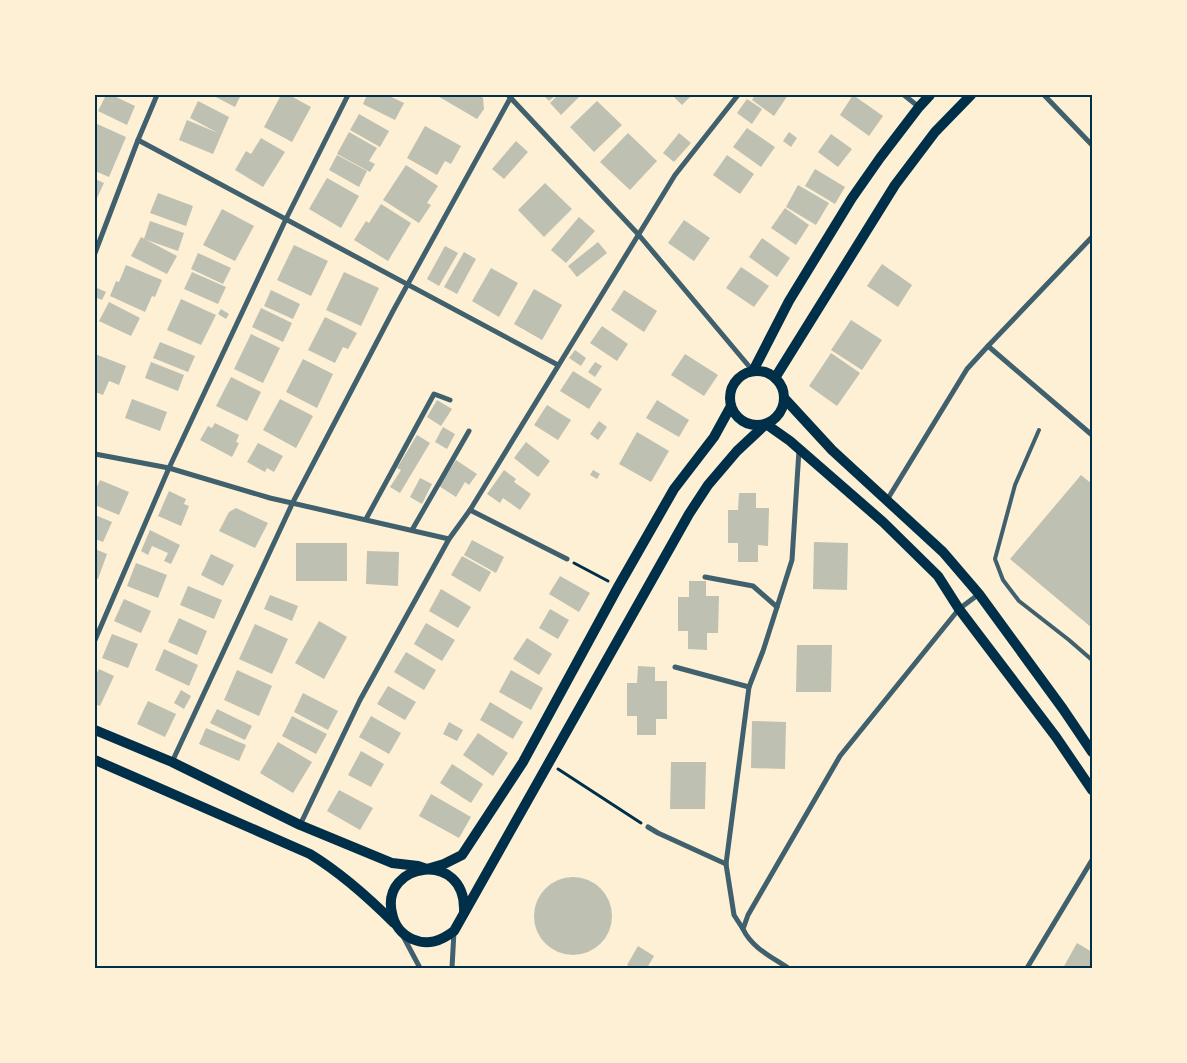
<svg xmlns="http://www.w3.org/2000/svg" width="1187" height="1063" font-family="'Sofia Sans Condensed',sans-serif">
<rect width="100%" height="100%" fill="#fdf0d5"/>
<g fill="#bec0b2">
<path d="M106,95H112L135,106L127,125L98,111Z"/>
<path d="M212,95H241L235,107Z"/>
<path d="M281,95H289L311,107L292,142L264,127Z"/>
<path d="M367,95H387L404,103L395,120L363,104Z"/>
<path d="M436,95H478L483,98L484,109L477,119Z"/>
<path d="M543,95H556L549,101Z"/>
<path d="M558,95H581L561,115L550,103Z"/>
<path d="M672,95H692L682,105Z"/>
<path d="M755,95H788L774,116L752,100Z"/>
<path d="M853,95L883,116L869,136L840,115Z"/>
<path d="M747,99L762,109L752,124L737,113Z"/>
<path d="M198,101L229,117L213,154L179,140L187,120L218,133L190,118Z"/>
<path d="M597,101L622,125L594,152L570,127Z"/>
<path d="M359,114L389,131L380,147L350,130Z"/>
<path d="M95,123L126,137L109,177L95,171Z"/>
<path d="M425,126L461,146L451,164L445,161L437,175L407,158Z"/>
<path d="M747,128L775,147L761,167L733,147Z"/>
<path d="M349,132L377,148L369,161L375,164L370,172L337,154Z"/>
<path d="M789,132L797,138L791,147L783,141Z"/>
<path d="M628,133L657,161L630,190L600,162Z"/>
<path d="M679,133L691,143L674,162L663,153Z"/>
<path d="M831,134L852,149L838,167L818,152Z"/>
<path d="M261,138L285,152L263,187L235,170L246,151L251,154Z"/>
<path d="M516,141L528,152L504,179L492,169Z"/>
<path d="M337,155L367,171L359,187L329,170Z"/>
<path d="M727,155L754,174L740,194L713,175Z"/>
<path d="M406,165L438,186L427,203L431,205L419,223L383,200Z"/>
<path d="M815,169L845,187L835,204L805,186Z"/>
<path d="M327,178L359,196L341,228L309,209Z"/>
<path d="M95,179L104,183L95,202Z"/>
<path d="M545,183L572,209L544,237L518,210Z"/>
<path d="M798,185L829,203L816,225L786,207Z"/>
<path d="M158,193L193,206L186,226L150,213Z"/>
<path d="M381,204L411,223L388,261L354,240L366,221L369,223Z"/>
<path d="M785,208L809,225L796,245L771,228Z"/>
<path d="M222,209L254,226L235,261L203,245Z"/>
<path d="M579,217L595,231L566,263L551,250Z"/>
<path d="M684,220L710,238L694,261L668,243Z"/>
<path d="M150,221L184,233L178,251L144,239Z"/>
<path d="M141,237L177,256L167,274L131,256Z"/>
<path d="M762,238L790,258L777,277L749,257Z"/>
<path d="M598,242L607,253L577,277L568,266Z"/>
<path d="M294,245L328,261L311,296L277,280Z"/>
<path d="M445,246L458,253L439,286L427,279Z"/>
<path d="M464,252L476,259L457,294L444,287Z"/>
<path d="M198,253L231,268L223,284L191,269Z"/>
<path d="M882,264L912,285L898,307L867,286Z"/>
<path d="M126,265L162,280L155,297L152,296L145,312L110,296L116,281L119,282Z"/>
<path d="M741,267L769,286L754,307L726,288Z"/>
<path d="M491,268L518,283L499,317L472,301Z"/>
<path d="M192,272L226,287L218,304L184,289Z"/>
<path d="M344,272L379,288L361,326L326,310Z"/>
<path d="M97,288L106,292L102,300L95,297Z"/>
<path d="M534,289L562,305L542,340L514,324Z"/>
<path d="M271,290L300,304L293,319L264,306Z"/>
<path d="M624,290L657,311L644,332L611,310Z"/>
<path d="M181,299L216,315L201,345L167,330Z"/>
<path d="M109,302L140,318L131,336L99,321Z"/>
<path d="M261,308L292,323L283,342L252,327Z"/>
<path d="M221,309L229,314L226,319L218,314Z"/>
<path d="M325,317L357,333L348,349L343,347L335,363L308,350Z"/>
<path d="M851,320L882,340L862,370L831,350Z"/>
<path d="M602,326L628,344L617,361L590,343Z"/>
<path d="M251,334L280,348L263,383L234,369Z"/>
<path d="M160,342L195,356L188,372L153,358Z"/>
<path d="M575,350L586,358L581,366L569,358Z"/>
<path d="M831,353L860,373L837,406L809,386Z"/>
<path d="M95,354L126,366L119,385L109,381L103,395L95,392Z"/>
<path d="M685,354L718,375L704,396L671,375Z"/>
<path d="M303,359L333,374L317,408L286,392Z"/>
<path d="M151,362L184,375L178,391L145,378Z"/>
<path d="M595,362L602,366L595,377L588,372Z"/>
<path d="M573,371L602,389L589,409L560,391Z"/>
<path d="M231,377L261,392L247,421L216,406Z"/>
<path d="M132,399L167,412L160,431L125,418Z"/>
<path d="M280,399L313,416L296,448L263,430Z"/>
<path d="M437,400L452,409L441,426L427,417Z"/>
<path d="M657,400L689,420L679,437L646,418Z"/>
<path d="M547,405L571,420L558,440L534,425Z"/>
<path d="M599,421L607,427L598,440L590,434Z"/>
<path d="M215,423L239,435L236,442L239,443L232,457L200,440L208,426L212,428Z"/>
<path d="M443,427L455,434L447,449L435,442Z"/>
<path d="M637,432L669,451L651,482L619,464Z"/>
<path d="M417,435L430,443L400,493L390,487L401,470L397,468Z"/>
<path d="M526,442L550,461L538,477L514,458Z"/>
<path d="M258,443L283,456L274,472L267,468L265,472L247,462Z"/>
<path d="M456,460L477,474L469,485L465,482L456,497L439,486Z"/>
<path d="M504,470L516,479L514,482L531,494L520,510L503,498L500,503L487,494Z"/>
<path d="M593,470L600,474L597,479L590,475Z"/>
<path d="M1081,475L1092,484V628L1010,559Z"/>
<path d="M420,478L432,484L422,504L410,497Z"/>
<path d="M100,480L129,492L119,515L95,505V491Z"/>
<path d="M169,491L186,499L184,504L189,506L181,526L158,516Z"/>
<path d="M739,493H756V508H769L768,546L758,545V562H738V543H728V510H738Z"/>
<path d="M236,508L268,523L255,548L219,531L229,512Z"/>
<path d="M95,515L112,522L103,542L95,539Z"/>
<path d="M150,530L180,545L171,564L164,561L168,553L152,546L148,555L141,551Z"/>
<path d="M472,540L504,557L496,573L464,555Z"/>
<path d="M814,542L848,543L847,590L813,589Z"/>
<rect x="296" y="543" width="51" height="38"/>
<path d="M95,549L107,554L98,579L95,578Z"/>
<path d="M367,551L399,552L398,586L366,584Z"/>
<path d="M211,554L234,565L223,586L201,575Z"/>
<path d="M462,556L491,572L480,592L451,575Z"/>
<path d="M136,563L167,575L158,598L127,586Z"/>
<path d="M560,576L590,593L579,612L549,594Z"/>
<path d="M689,581H706V596H719L718,633H707V650L688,649V631H678V597H689Z"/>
<path d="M188,586L222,600L214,619L180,605Z"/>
<path d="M441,589L471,607L458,628L429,611Z"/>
<path d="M270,595L298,606L292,621L264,609Z"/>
<path d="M124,599L151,611L141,633L114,621Z"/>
<path d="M550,609L569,620L558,639L539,628Z"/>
<path d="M179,618L207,631L197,655L168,642Z"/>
<path d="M319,621L347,637L324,679L295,663Z"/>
<path d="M426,623L455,640L442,661L414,644Z"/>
<path d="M255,624L288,639L272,674L239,659Z"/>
<path d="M112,634L138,644L128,668L102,658Z"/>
<path d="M527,638L552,654L539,675L513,659Z"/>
<path d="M797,645H832L831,692H796Z"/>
<path d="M164,649L198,665L189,686L155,670Z"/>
<path d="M406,652L436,670L424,690L394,672Z"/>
<path d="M638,666L655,667V681H667V719H656V735H637V716H627V683H637Z"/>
<path d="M99,669L114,676L100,706L95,704V677Z"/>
<path d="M237,670L272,686L259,716L224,700Z"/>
<path d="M511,670L543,688L531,710L499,692Z"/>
<path d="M388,686L416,702L405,720L377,704Z"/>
<path d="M181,690L191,696L184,709L174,703Z"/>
<path d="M303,693L338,711L328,730L294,712Z"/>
<path d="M148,701L176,714L165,737L137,724Z"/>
<path d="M490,702L523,722L513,739L480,720Z"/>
<path d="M217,709L252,726L245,740L210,723Z"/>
<path d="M292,716L327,734L316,754L282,736Z"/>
<path d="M371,716L401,733L389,754L359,737Z"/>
<path d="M752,721L786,722L785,769L751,768Z"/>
<path d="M449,722L463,730L457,741L443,734Z"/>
<path d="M206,728L246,745L239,761L199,744Z"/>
<path d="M478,733L508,753L493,776L463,755Z"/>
<path d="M278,742L312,762L293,793L260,773Z"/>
<path d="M361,751L384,764L371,787L348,775Z"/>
<path d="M671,762H706L705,809H670Z"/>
<path d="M452,764L483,784L471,803L440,783Z"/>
<path d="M339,790L373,808L360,830L327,811Z"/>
<path d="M431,794L471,817L459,838L419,816Z"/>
<circle cx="573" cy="916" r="39"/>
<path d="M1077,943L1092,952V968H1063Z"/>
<path d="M638,946L654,956L647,968H632L627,965Z"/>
</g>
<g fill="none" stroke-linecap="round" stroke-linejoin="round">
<g stroke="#003049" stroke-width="3">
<path d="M574,563L608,581"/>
<path d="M558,769L641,823"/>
</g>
<path stroke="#3f606c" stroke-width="4" d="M1039,430L1015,485L995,559L1003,580L1019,601L1069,640L1092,660"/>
<g stroke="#3f606c" stroke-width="5">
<path d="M508,95L638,234L753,371"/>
<path d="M904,95L919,107"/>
<path d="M1044,95L1092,145"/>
<path d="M138,140L558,365"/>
<path d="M95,253L138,140L157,95"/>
<path d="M988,346L1092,237"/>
<path d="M95,454L169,468L270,498L449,539"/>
<path d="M887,500L967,369L988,346L1092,435"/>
<path d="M470,510L567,559"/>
<path d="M366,519L434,394L450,400"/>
<path d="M412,530L469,431"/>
<path d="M705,577L753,586L777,607"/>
<path d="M95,640L169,468L286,219L348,95"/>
<path d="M675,667L749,687"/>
<path d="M172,762L293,502L393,311L512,95"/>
<path d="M300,825L360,700L449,539L470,510L675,175L738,95"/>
<path d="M648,827L658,833L726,864"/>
<path d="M743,929L734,915L726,864L749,687L763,651L792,560L799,450"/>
<path d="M403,936L420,968"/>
<path d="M452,968L454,931"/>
<path d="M788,968C772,957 752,948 743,929L748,915L840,756L959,609L979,594"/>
<path d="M1027,968L1092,860"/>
</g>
<g stroke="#003049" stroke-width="10">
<circle cx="757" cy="398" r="27"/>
<path d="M753,371L789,301L852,198L880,158L919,107L930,95"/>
<path d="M775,378L895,185L935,132L971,95"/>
<path d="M785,399L832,450L943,552L979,594L1063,709L1092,752"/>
<path d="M766,424L790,441L883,522L938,576L959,609L1056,737L1092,790"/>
<path d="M95,730L172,762L300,825L392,863L418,866L427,869L444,864L462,855L523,762L618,587L674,489L714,437L731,406"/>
<path d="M95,760L310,854C341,873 368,897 394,923"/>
<path d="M464,912C467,849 380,862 392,913C394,924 401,934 412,939C428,946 441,941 454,931L689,514L708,485L737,451L766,424"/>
</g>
</g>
<rect width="1187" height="1063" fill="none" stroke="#fdf0d5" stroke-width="192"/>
<rect x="96" y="96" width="995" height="871" fill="none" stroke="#003049" stroke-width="2"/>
</svg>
